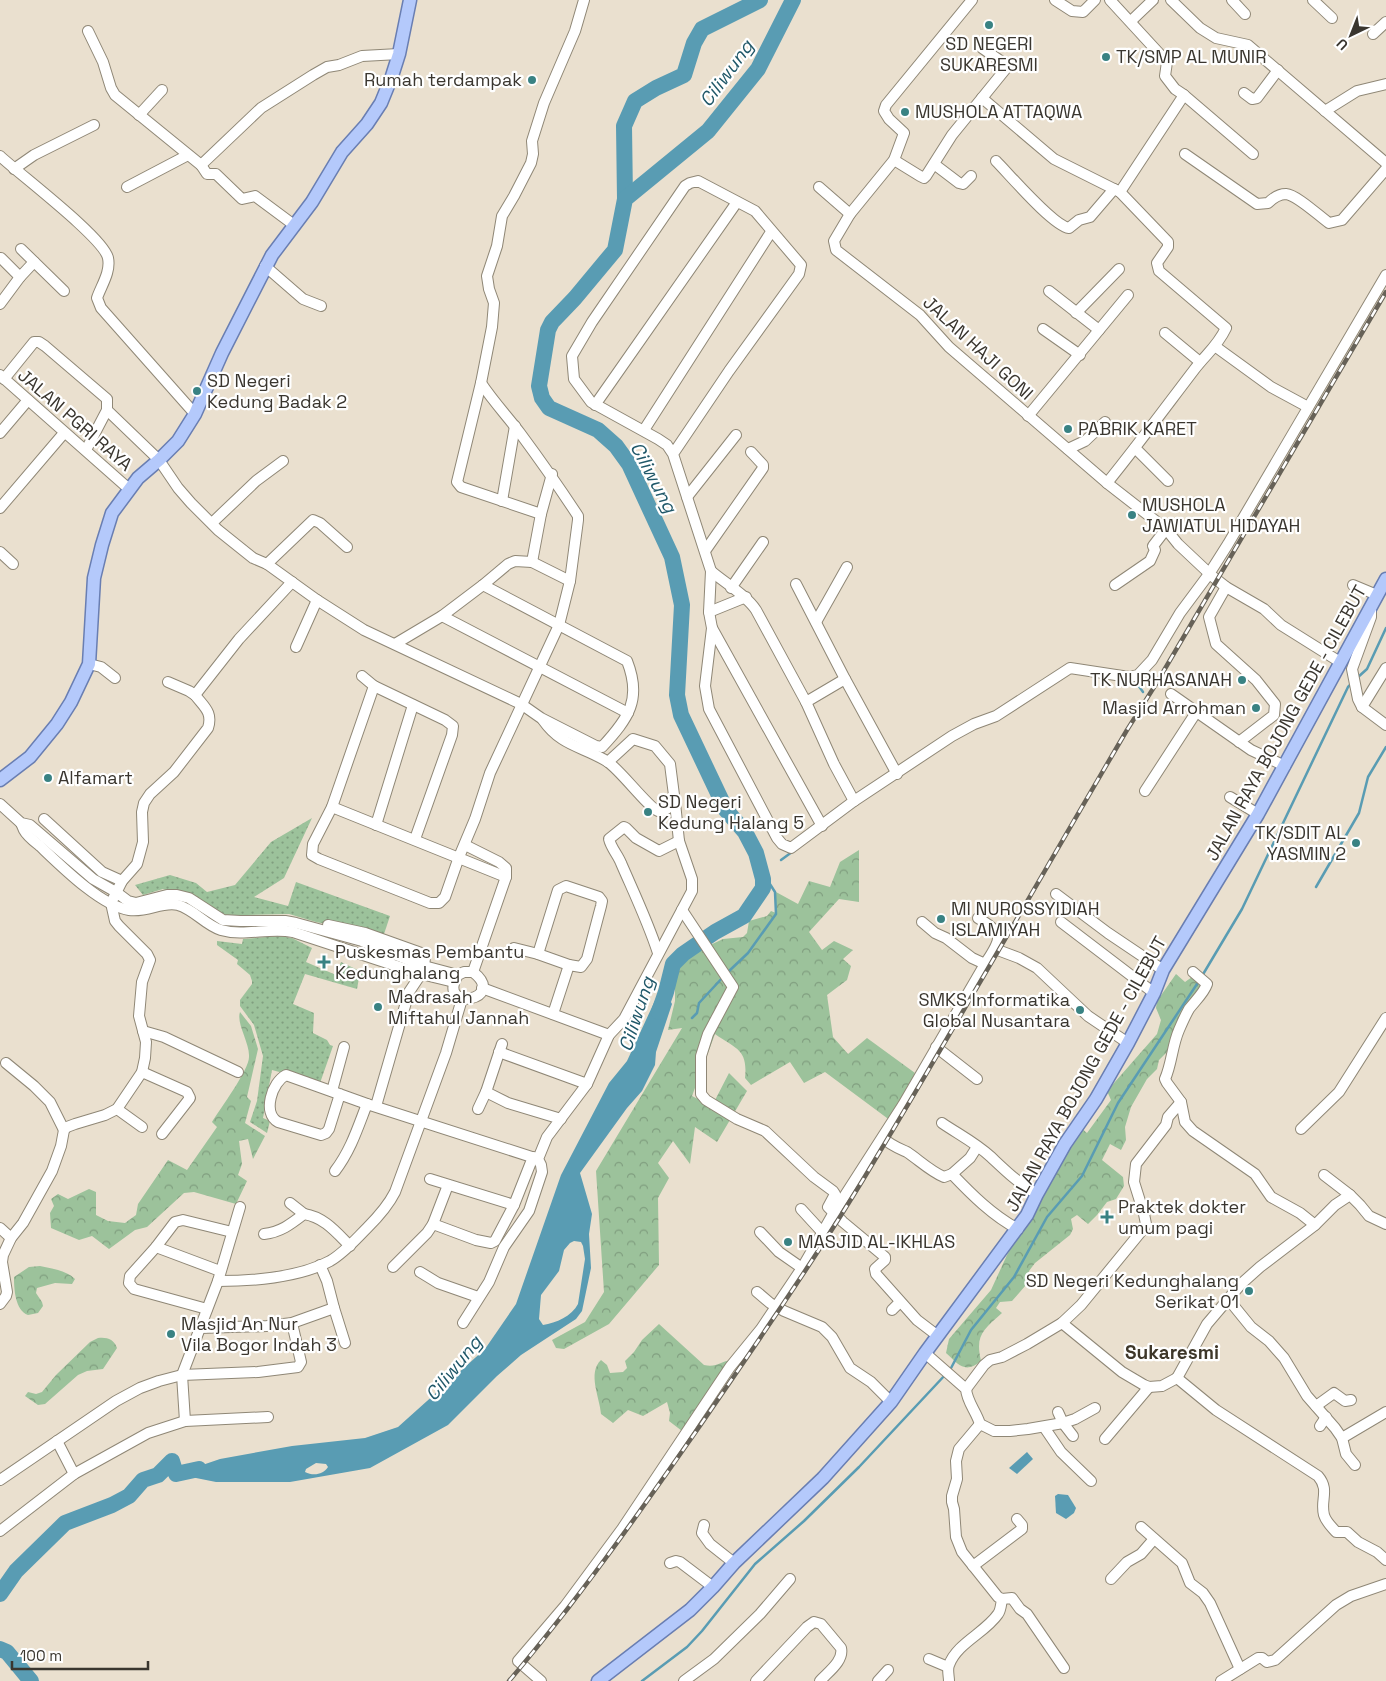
<svg xmlns="http://www.w3.org/2000/svg" width="1386" height="1681" font-family="'Space Grotesk',sans-serif">
<defs>
<pattern id="green-dots" width="8" height="8" patternUnits="userSpaceOnUse" patternTransform="scale(1.25)"><rect width="8" height="8" fill="#9cc29b"/><path d="M2 2h.1M6 6h.1" fill="none" stroke="#809e7f" stroke-width="1.8" stroke-linecap="round"/></pattern>
<pattern id="forest-crowns" width="20" height="18" patternUnits="userSpaceOnUse" patternTransform="scale(1.25)"><rect width="20" height="18" fill="#9cc29b"/><path d="M2 6a3 3 0 1 1 6 0M12 15a3 3 0 1 1 6 0" fill="none" stroke="#809e7f"/></pattern>
</defs>
<rect width="100%" height="100%" fill="#eae0cf"/>
<g fill="url(#green-dots)">
<path d="M312,818L284,878L254,897L288,906L296,882L390,916L384,934L356,926L355,930L316,922L289,914L247,915L223,920L184,895L163,889L143,895L135,885L170,875L196,883L207,892L235,885L271,842Z"/>
<path d="M279,936L292,938L312,948L306,962L336,975L341,962L364,973L363,978H359L357,989L305,974L293,1004L314,1013L313,1033L327,1040L330,1045L333,1046L320,1083L272,1070L263,1118L270,1121L267,1133L250,1122L257,1101L263,1056L254,1025L240,1006V1000L252,984V981L250,975L237,964L238,960L217,945V941L242,944L243,939Z"/>
</g>
<g fill="url(#forest-crowns)">
<path d="M859,850V902L839,899L809,932L822,950L834,941L853,950L843,959L851,966L847,980L827,995L833,1037L848,1054L867,1038L915,1073L891,1121L825,1072L804,1083L790,1062L751,1085L745,1078C748,1049 736,1049 715,1034L692,1096L712,1106L729,1073L747,1091L717,1142L695,1127L690,1164L673,1141L658,1163L669,1178L658,1198L659,1265L609,1324L564,1349L556,1348L552,1340L585,1322L604,1292L596,1171L682,1028L668,1030L675,1001V965L693,953L723,939L743,937L747,933L749,921L767,916L771,911L776,913V892L798,904L809,881L830,887L840,862Z"/>
<path d="M1176,974L1185,982L1192,977L1200,982V992L1183,1016L1168,1051L1159,1060L1157,1069L1147,1079L1131,1107L1125,1127L1126,1140L1121,1150L1110,1144L1102,1160L1123,1177L1124,1186L1116,1199L1107,1202L1097,1215L1088,1224L1077,1215L1071,1219L1073,1229L1070,1235L1035,1263L1029,1271L1026,1285L1012,1301L1000,1302L996,1308L1002,1313C983,1330 975,1335 981,1361C965,1374 959,1365 946,1353L949,1339L991,1290L1007,1255L1065,1152L1074,1142L1081,1128L1087,1133L1111,1100L1107,1091L1157,1034L1161,1020L1156,1008L1157,1001Z"/>
<path d="M240,1012L251,1026L258,1049L247,1097L251,1101L245,1123L265,1136L253,1159L248,1139L239,1141L242,1164L238,1175L247,1181L236,1204L194,1192L184,1193L147,1227L135,1230L109,1249L92,1236L79,1240L51,1228L50,1213L54,1206L51,1199L58,1194L68,1199L89,1189L96,1192V1215L108,1221L125,1223L136,1215L138,1204L168,1160L187,1170L217,1127L212,1122C220,1109 249,1070 249,1057C250,1043 236,1024 240,1012Z"/>
<path d="M40,1266C52,1269 66,1270 75,1279L72,1284L55,1283L37,1288L36,1293L42,1302L43,1306L38,1313L28,1315C15,1310 14,1289 14,1277L29,1267Z"/>
<path d="M659,1324L704,1365C717,1368 720,1361 732,1360L682,1431L669,1421L670,1413L667,1402L643,1416L628,1410L613,1423L601,1414C600,1398 587,1373 601,1360L607,1365L610,1373L623,1372L627,1368L625,1361L634,1352L642,1340Z"/>
<path d="M98,1338C107,1337 114,1339 117,1348L103,1369L87,1371L78,1375L45,1404L38,1405L25,1396L28,1392L36,1394L42,1392L56,1375L90,1342Z"/>
</g>
<g fill="#599cb3" fill-rule="evenodd">
<path d="M666,992L672,1004L656,1052L655,1065L642,1091L627,1108L580,1173L592,1214L589,1234L591,1268L582,1311L576,1319L521,1355L497,1376L448,1425L370,1468L290,1482H216L176,1474L220,1459L292,1446L365,1438L398,1427L485,1349L516,1304L561,1175L609,1083L627,1061L658,994ZM574,1241L581,1242L583,1246L585,1259L578,1304C572,1316 556,1323 543,1325L539,1319L541,1295L559,1271L564,1250L570,1243ZM316,1463L326,1464L328,1467C323,1475 313,1476 305,1472L306,1469Z"/>
<path d="M1027,1452L1033,1459L1017,1474L1009,1468Z"/>
<path d="M1058,1494L1068,1495L1076,1508L1074,1513L1066,1519L1056,1513L1055,1496Z"/>
</g>
<g fill="none" stroke-linecap="round" stroke-linejoin="round">
<g stroke="#599cb3" stroke-width="2.5">
<path d="M1357,678L1367,669L1386,628"/>
<path d="M1119,680L1138,685L1143,692"/>
<path d="M781,860L792,852"/>
<path d="M1316,887L1359,813L1368,777L1386,747"/>
<path d="M728,972L748,953L776,914L775,892L761,870"/>
<path d="M1202,976L1242,909L1348,687L1351,684"/>
<path d="M692,1018L697,1013L699,1003L724,976"/>
<path d="M950,1370L971,1330L1014,1277L1047,1217L1082,1176L1118,1103L1199,981"/>
<path d="M642,1681L687,1647L702,1631L755,1564L804,1521L859,1467L946,1374"/>
</g>
<g stroke="#599cb3" stroke-width="16">
<path d="M625,199L624,126L635,101L656,88L684,75L694,43L702,29L760,0"/>
<path d="M659,1012L666,992L673,964L683,954L715,932L744,916L763,888V879L756,853L745,832L726,810L681,715L677,695L682,605L672,557L629,464L616,446L598,430L549,408L542,398L539,386L548,330L552,322L575,298L615,250L625,199L708,131L758,69L793,0"/>
<path d="M0,1594L16,1571L65,1523L112,1505L129,1496L143,1480L158,1475L172,1461L176,1474L199,1469"/>
<path d="M0,1649L7,1652L31,1681"/>
</g>
<g stroke="#8f8776" stroke-width="12">
<g id="minor">
<path d="M972,0L886,105L884,111L889,119L904,133L894,160L850,214L834,241L836,250L920,315L949,347L1107,483L1166,529L1178,544L1212,576L1226,587L1264,609L1281,625L1340,662"/>
<path d="M1055,0L1072,11L1083,12L1095,0"/>
<path d="M1110,0L1167,62L1165,76L1175,89L1184,95L1120,192"/>
<path d="M1171,0L1200,28L1216,38L1248,45L1386,163"/>
<path d="M1232,0L1245,14"/>
<path d="M1313,0L1332,18"/>
<path d="M1131,21L1153,0"/>
<path d="M88,31L103,62L111,88L115,95L201,165L207,174H216L242,199L255,196L294,225"/>
<path d="M1373,34L1386,22"/>
<path d="M1244,93L1252,99L1257,98L1278,70"/>
<path d="M1184,95L1253,154"/>
<path d="M982,98L1054,159L1120,192L1168,242V247L1157,263L1159,271L1226,328C1217,347 1206,354 1194,370C1165,408 1137,446 1107,483"/>
<path d="M1325,111L1357,91L1386,84"/>
<path d="M139,115L162,90"/>
<path d="M1185,154L1257,204L1268,203C1273,198 1278,194 1286,194C1297,195 1319,216 1329,223L1342,220L1386,169"/>
<path d="M0,156C19,174 104,238 108,258C111,272 101,286 97,298L101,308L195,414"/>
<path d="M894,160L920,176L924,178L926,176L952,135L1008,66L982,48"/>
<path d="M996,161C1009,174 1053,226 1069,228L1079,220L1090,217L1114,189"/>
<path d="M934,164L959,183L963,184L971,176"/>
<path d="M201,165L261,108L313,75L327,67L339,65L362,56L399,54"/>
<path d="M14,169L34,155L94,125"/>
<path d="M127,187L188,155"/>
<path d="M819,187L850,214"/>
<path d="M21,249L64,291"/>
<path d="M1,258L20,277"/>
<path d="M265,266L303,299L321,306"/>
<path d="M1049,291L1099,330"/>
<path d="M0,304L20,277L34,262"/>
<path d="M1076,313L1119,269"/>
<path d="M1043,329L1080,355"/>
<path d="M1165,333L1200,362"/>
<path d="M1216,347L1271,387L1308,407"/>
<path d="M0,375L129,489"/>
<path d="M4,379L34,342H39L45,346L107,399V410L159,460L178,488L191,503L218,530L253,558L267,564L317,600L364,630L521,704L541,718L596,746L602,747C629,718 642,699 627,661L483,585"/>
<path d="M595,405L737,202"/>
<path d="M1028,416L1128,295"/>
<path d="M644,430L771,232"/>
<path d="M0,433L28,400"/>
<path d="M1135,448L1168,481"/>
<path d="M1068,449L1085,441L1105,422"/>
<path d="M86,450L107,410"/>
<path d="M673,454L729,371L799,274L801,265L755,211L698,181L690,183L685,186L592,322L572,356L574,379L591,402L658,439L667,445L673,454L711,571L709,612L712,628L705,686L709,709L777,838L782,844L791,848L854,801L952,736L974,724L996,716L1070,668L1129,677L1138,675L1152,660L1180,613L1209,574L1228,544L1386,275"/>
<path d="M687,497L736,435"/>
<path d="M502,501L515,426"/>
<path d="M0,508L64,433"/>
<path d="M541,514L461,487L457,482L481,383L492,327L494,303L489,289L487,276L497,246L502,216L514,196L531,163L533,154L532,141L544,103L575,31L584,0"/>
<path d="M212,523L256,481L283,461"/>
<path d="M705,551L763,468V465L751,452"/>
<path d="M0,552L13,564"/>
<path d="M532,562L570,581"/>
<path d="M267,564L313,520L320,523L347,547"/>
<path d="M711,571C725,583 746,595 756,610L806,702L834,764L854,801"/>
<path d="M796,584L845,679"/>
<path d="M1115,585L1150,561L1155,550L1153,546L1166,529"/>
<path d="M1353,585L1377,595"/>
<path d="M1226,587L1209,617L1216,644L1256,680L1275,704L1274,715L1239,742"/>
<path d="M731,588L763,542"/>
<path d="M1371,610V617L1352,669L1358,699L1362,707L1386,725"/>
<path d="M709,612L746,597"/>
<path d="M442,616L628,713"/>
<path d="M816,622L847,567"/>
<path d="M712,628L822,826"/>
<path d="M395,644L442,616L483,585L508,564L515,561L532,562L541,514L552,474"/>
<path d="M296,647L317,600"/>
<path d="M89,664L101,667L115,678"/>
<path d="M362,676L374,686L445,720L453,726L452,735L415,839"/>
<path d="M168,682L189,691L195,695L239,639L292,582"/>
<path d="M374,686L332,807L313,844L312,855L319,859L430,903H439L445,897L459,857L475,819L490,773L559,625L570,581L578,520V516C559,487 540,460 520,433C507,416 493,401 481,383"/>
<path d="M1171,694L1251,750L1285,766"/>
<path d="M806,702L845,679L897,774"/>
<path d="M1362,707L1386,668"/>
<path d="M608,762L633,739L655,746L670,764L675,803"/>
<path d="M1145,791L1197,711"/>
<path d="M1230,797L1258,814"/>
<path d="M0,804L21,823L30,825L93,879L116,892L128,901L136,903L167,895H177L189,898L223,920L240,921H285L296,923L362,941L424,966L458,975L464,972H473C509,1000 435,1013 458,975"/>
<path d="M332,807L506,877"/>
<path d="M44,819L102,872L122,881"/>
<path d="M21,823C22,825 23,828 24,830C27,836 35,842 40,846C61,866 101,906 129,910C147,913 162,901 178,905C195,910 205,925 221,930C245,937 269,927 293,932L421,974L454,982"/>
<path d="M376,825L413,705"/>
<path d="M465,845L499,862L506,868V877L473,972"/>
<path d="M1056,894L1108,933L1163,970"/>
<path d="M682,910L733,987L708,1034L701,1056V1094L706,1100L737,1119L765,1131L814,1177L833,1191L835,1194L828,1207L843,1222L885,1257V1260L875,1269L876,1274L917,1320L938,1336"/>
<path d="M922,922L935,933L946,938L972,958L985,964C1001,939 1006,935 978,918"/>
<path d="M1061,922L1154,993"/>
<path d="M328,925L365,933L421,953L425,958L424,966"/>
<path d="M514,948L538,954L569,965"/>
<path d="M995,949L1019,958L1037,968L1088,1016L1128,1043"/>
<path d="M658,953C648,922 634,893 621,863C618,855 611,848 609,839L624,827L626,828L636,838L659,851L679,841"/>
<path d="M538,954L558,890L566,886L599,897L602,901L601,906L587,959L581,967L569,965L553,1014"/>
<path d="M1193,972L1207,984C1204,993 1195,1001 1189,1009C1185,1016 1182,1023 1179,1030C1172,1046 1172,1063 1165,1079L1167,1083L1181,1102L1185,1122L1193,1131L1255,1174L1271,1197L1300,1213L1315,1225"/>
<path d="M482,988L609,1035"/>
<path d="M143,1031L164,1037L238,1072"/>
<path d="M502,1044L486,1092L508,1103L561,1119"/>
<path d="M936,1047L977,1079"/>
<path d="M499,1052L587,1084"/>
<path d="M6,1063L34,1086L50,1102L64,1130"/>
<path d="M142,1072L187,1092L190,1098L162,1134"/>
<path d="M332,1091L344,1047"/>
<path d="M340,1094L329,1129L326,1133L321,1135L278,1122C262,1113 272,1082 286,1075L367,1104L538,1159"/>
<path d="M376,1106L409,992L421,974"/>
<path d="M117,1109L142,1127"/>
<path d="M478,1109L486,1092"/>
<path d="M942,1123C958,1134 976,1143 991,1157C1006,1171 1018,1183 1037,1194"/>
<path d="M1301,1129L1339,1092L1386,1018"/>
<path d="M883,1138C890,1145 898,1148 907,1152C919,1160 930,1171 944,1177L952,1174C971,1194 993,1216 1018,1229"/>
<path d="M335,1171C351,1150 358,1127 367,1104"/>
<path d="M952,1174L970,1158L977,1147"/>
<path d="M1324,1175L1350,1195"/>
<path d="M430,1179L514,1205"/>
<path d="M290,1203L304,1214"/>
<path d="M801,1209L823,1233"/>
<path d="M433,1224L476,1240L491,1243L495,1241L514,1205L533,1157"/>
<path d="M0,1228L11,1238"/>
<path d="M760,1232L779,1252L802,1268"/>
<path d="M264,1234C281,1232 291,1224 304,1214C324,1217 336,1232 350,1246"/>
<path d="M156,1247L220,1271"/>
<path d="M393,1267L427,1233L433,1224L448,1185"/>
<path d="M420,1272L438,1283L478,1297"/>
<path d="M218,1281C253,1281 298,1278 330,1261C344,1253 355,1240 367,1228C378,1217 388,1206 395,1192L446,1053L462,999"/>
<path d="M757,1292L770,1303L784,1311L822,1327L832,1337L850,1368L871,1382L891,1402"/>
<path d="M1229,1300L1251,1327L1269,1341L1284,1358L1307,1396L1335,1428L1342,1438L1346,1454L1355,1465"/>
<path d="M0,1304L6,1296L7,1292L2,1262L3,1255L11,1238L23,1223L52,1171L61,1146L64,1130L67,1127L75,1124L105,1115L117,1109L142,1072L145,1058L146,1042L139,1016L142,982L150,960L147,954L119,926L115,921L111,903L122,881L137,864L143,842L142,812L144,803L150,794L174,772L208,728C213,712 204,707 195,695"/>
<path d="M334,1308L345,1343"/>
<path d="M207,1309L134,1289L129,1283L130,1276L156,1247L175,1222L183,1220L232,1232"/>
<path d="M892,1310L900,1302"/>
<path d="M463,1323L489,1282L504,1247L529,1211L542,1172L541,1165L538,1159L547,1137L587,1084L609,1035L624,1019L692,891V879L679,841L675,803C670,805 665,813 658,811C649,808 621,771 608,762C583,746 562,747 543,720"/>
<path d="M1062,1323L1122,1372L1144,1385L1149,1387L1162,1386L1177,1378"/>
<path d="M200,1328L267,1326L292,1323L334,1308L327,1281L320,1265"/>
<path d="M925,1353L966,1389C967,1402 976,1411 980,1424L994,1431H1010L1028,1429L1063,1423L1075,1419L1095,1408"/>
<path d="M1177,1378L1207,1324L1241,1284L1260,1267L1315,1225L1335,1205L1350,1195L1360,1205L1369,1216L1386,1224"/>
<path d="M1177,1378L1216,1410L1318,1476C1330,1490 1320,1500 1324,1515C1326,1522 1332,1527 1336,1532H1347L1358,1542L1377,1552L1386,1560"/>
<path d="M966,1389L984,1365L990,1360L1002,1357L1027,1344L1062,1323L1081,1305L1144,1228L1146,1224L1144,1214L1134,1182L1136,1164L1166,1125L1168,1117L1181,1102"/>
<path d="M1316,1406L1334,1393L1345,1401L1351,1400"/>
<path d="M1058,1412L1063,1423L1073,1436"/>
<path d="M185,1421L182,1375L218,1281L240,1207"/>
<path d="M1320,1426L1326,1417"/>
<path d="M1044,1427L1061,1452L1091,1481"/>
<path d="M1342,1438L1386,1412"/>
<path d="M1105,1439L1149,1387"/>
<path d="M57,1441L74,1474"/>
<path d="M0,1480L116,1401L140,1388L159,1381L182,1375L258,1372L298,1367L301,1362L292,1323"/>
<path d="M704,1525L702,1533L710,1544L734,1563"/>
<path d="M1141,1527L1182,1563L1190,1583L1203,1593L1210,1603L1240,1669"/>
<path d="M0,1531L74,1474L148,1433L185,1421L268,1417"/>
<path d="M670,1563L676,1561L680,1562L713,1587"/>
<path d="M973,1566L1022,1529V1525L1017,1519"/>
<path d="M1111,1579L1127,1562L1141,1554L1154,1539"/>
<path d="M1002,1599L1012,1598L1020,1609L1027,1614L1064,1668"/>
<path d="M929,1659L948,1667"/>
<path d="M541,1681L518,1661L565,1606L622,1529L730,1367L761,1329L802,1268L833,1214L903,1105L985,964"/>
<path d="M684,1681L714,1659L760,1614L790,1579"/>
<path d="M756,1681L807,1627L814,1622L821,1624L841,1648C844,1661 828,1672 820,1681"/>
<path d="M878,1681L888,1670"/>
<path d="M949,1681C949,1676 947,1670 949,1665C957,1643 985,1633 998,1614C1001,1610 1001,1604 1002,1599L998,1597L962,1552L956,1537L954,1509L952,1502V1496L957,1479L956,1461L959,1449L980,1424"/>
<path d="M1221,1681L1258,1658H1262L1267,1662L1275,1660L1336,1605L1351,1596L1386,1584"/>
</g>
</g>
<g stroke="#697eb2" stroke-width="15">
<g id="major">
<path d="M0,780L30,757L57,724L71,702L89,664L94,578L102,545L112,513L138,478L159,460L178,441L195,414L222,353L272,255L312,202L342,152L367,124L381,103L392,76L399,54L410,0"/>
<path d="M598,1681L690,1610L713,1587L734,1563L823,1478L891,1402L925,1353L1027,1215L1037,1194L1065,1144L1096,1099L1128,1043L1154,993L1163,970L1258,814L1386,579"/>
</g>
</g>
<use href="#minor" stroke="#fff" stroke-width="10"/>
<use href="#major" stroke="#b4c9fb" stroke-width="12"/>
<g stroke="#676258" stroke-width="4.5">
<path id="rail" d="M509,1681C577,1601 637,1516 697,1430C758,1341 821,1251 876,1158C961,1017 1043,873 1127,730L1156,684L1386,292"/>
</g>
<use href="#rail" stroke="#fff" stroke-width="2.5" stroke-dasharray="8" stroke-linecap="butt"/>
</g>
<g fill="#398283" stroke="#fff" stroke-width="2">
<circle cx="989" cy="25" r="5"/>
<circle cx="1106" cy="57" r="5"/>
<circle cx="532" cy="80" r="5"/>
<circle cx="905" cy="112" r="5"/>
<circle cx="197" cy="391" r="5"/>
<circle cx="1068" cy="429" r="5"/>
<circle cx="1132" cy="515" r="5"/>
<circle cx="1242" cy="680" r="5"/>
<circle cx="1256" cy="708" r="5"/>
<circle cx="48" cy="778" r="5"/>
<circle cx="648" cy="812" r="5"/>
<circle cx="1356" cy="843" r="5"/>
<circle cx="941" cy="919" r="5"/>
<path d="M321.5 954.5h5v5h5v5h-5v5h-5v-5h-5v-5h5z"/>
<circle cx="378" cy="1007" r="5"/>
<circle cx="1080" cy="1010" r="5"/>
<path d="M1104.5 1209.5h5v5h5v5h-5v5h-5v-5h-5v-5h5z"/>
<circle cx="788" cy="1242" r="5"/>
<circle cx="1249" cy="1291" r="5"/>
<circle cx="171" cy="1334" r="5"/>
</g>
<g text-anchor="middle" stroke-width="4.5" stroke-linejoin="round" paint-order="stroke">
<g font-size="18" fill="#3a362f" stroke="#fff" text-anchor="start">
<text x="989" y="50" text-anchor="middle">SD NEGERI<tspan x="989" dy="21">SUKARESMI</tspan></text>
<text x="1116" y="63">TK/SMP AL MUNIR</text>
<text x="522" y="86" text-anchor="end">Rumah terdampak</text>
<text x="915" y="118">MUSHOLA ATTAQWA</text>
<text x="207" y="387">SD Negeri<tspan x="207" dy="21">Kedung Badak 2</tspan></text>
<text x="1078" y="435">PABRIK KARET</text>
<text x="1142" y="511">MUSHOLA<tspan x="1142" dy="21">JAWIATUL HIDAYAH</tspan></text>
<text x="1232" y="686" text-anchor="end">TK NURHASANAH</text>
<text x="1246" y="714" text-anchor="end">Masjid Arrohman</text>
<text x="58" y="784">Alfamart</text>
<text x="658" y="808">SD Negeri<tspan x="658" dy="21">Kedung Halang 5</tspan></text>
<text x="1346" y="839" text-anchor="end">TK/SDIT AL<tspan x="1346" dy="21">YASMIN 2</tspan></text>
<text x="951" y="915">MI NUROSSYIDIAH<tspan x="951" dy="21">ISLAMIYAH</tspan></text>
<text x="335" y="958">Puskesmas Pembantu<tspan x="335" dy="21">Kedunghalang</tspan></text>
<text x="388" y="1003">Madrasah<tspan x="388" dy="21">Miftahul Jannah</tspan></text>
<text x="1070" y="1006" text-anchor="end">SMKS Informatika<tspan x="1070" dy="21">Global Nusantara</tspan></text>
<text x="1118" y="1213">Praktek dokter<tspan x="1118" dy="21">umum pagi</tspan></text>
<text x="798" y="1248">MASJID AL-IKHLAS</text>
<text x="1239" y="1287" text-anchor="end">SD Negeri Kedunghalang<tspan x="1239" dy="21">Serikat 01</tspan></text>
<text x="181" y="1330">Masjid An Nur<tspan x="181" dy="21">Vila Bogor Indah 3</tspan></text>
</g>
<g font-size="18" fill="#3a362f" stroke="#fff">
<text transform="translate(978 348) rotate(43)" y="6">JALAN HAJI GONI</text>
<text transform="translate(75 420) rotate(41)" y="6">JALAN PGRI RAYA</text>
<text transform="translate(1286 723) rotate(-61)" y="6">JALAN RAYA BOJONG GEDE - CILEBUT</text>
<text transform="translate(1086 1074) rotate(-61)" y="6">JALAN RAYA BOJONG GEDE - CILEBUT</text>
</g>
<g font-size="19" font-style="italic" fill="#205869" stroke="#fff">
<text transform="translate(726 73) rotate(-54)" y="7">Ciliwung</text>
<text transform="translate(654 477) rotate(62)" y="7">Ciliwung</text>
<text transform="translate(636 1014) rotate(-72)" y="7">Ciliwung</text>
<text transform="translate(453 1368) rotate(-51)" y="7">Ciliwung</text>
</g>
<g font-size="19" font-weight="bold" fill="#3e3729" stroke="#fff">
<text x="1172" y="1359">Sukaresmi</text>
</g>
</g>
<g transform="translate(1351 35) rotate(223)" stroke="#ffffff" stroke-width="4" paint-order="stroke">
<path d="M0-4L9 19L0 12L-9 19Z" fill="#3a362f"/>
<text y="-8" font-size="14" font-weight="bold" text-anchor="middle" fill="#3a362f">U</text>
</g>
<path d="M12 1661v8h136v-8" fill="none" stroke="#3a362f" stroke-width="2.5"/>
<text x="20" y="1661" font-size="15" fill="#3a362f" stroke="#ffffff" stroke-width="4" paint-order="stroke">100 m</text>
</svg>
